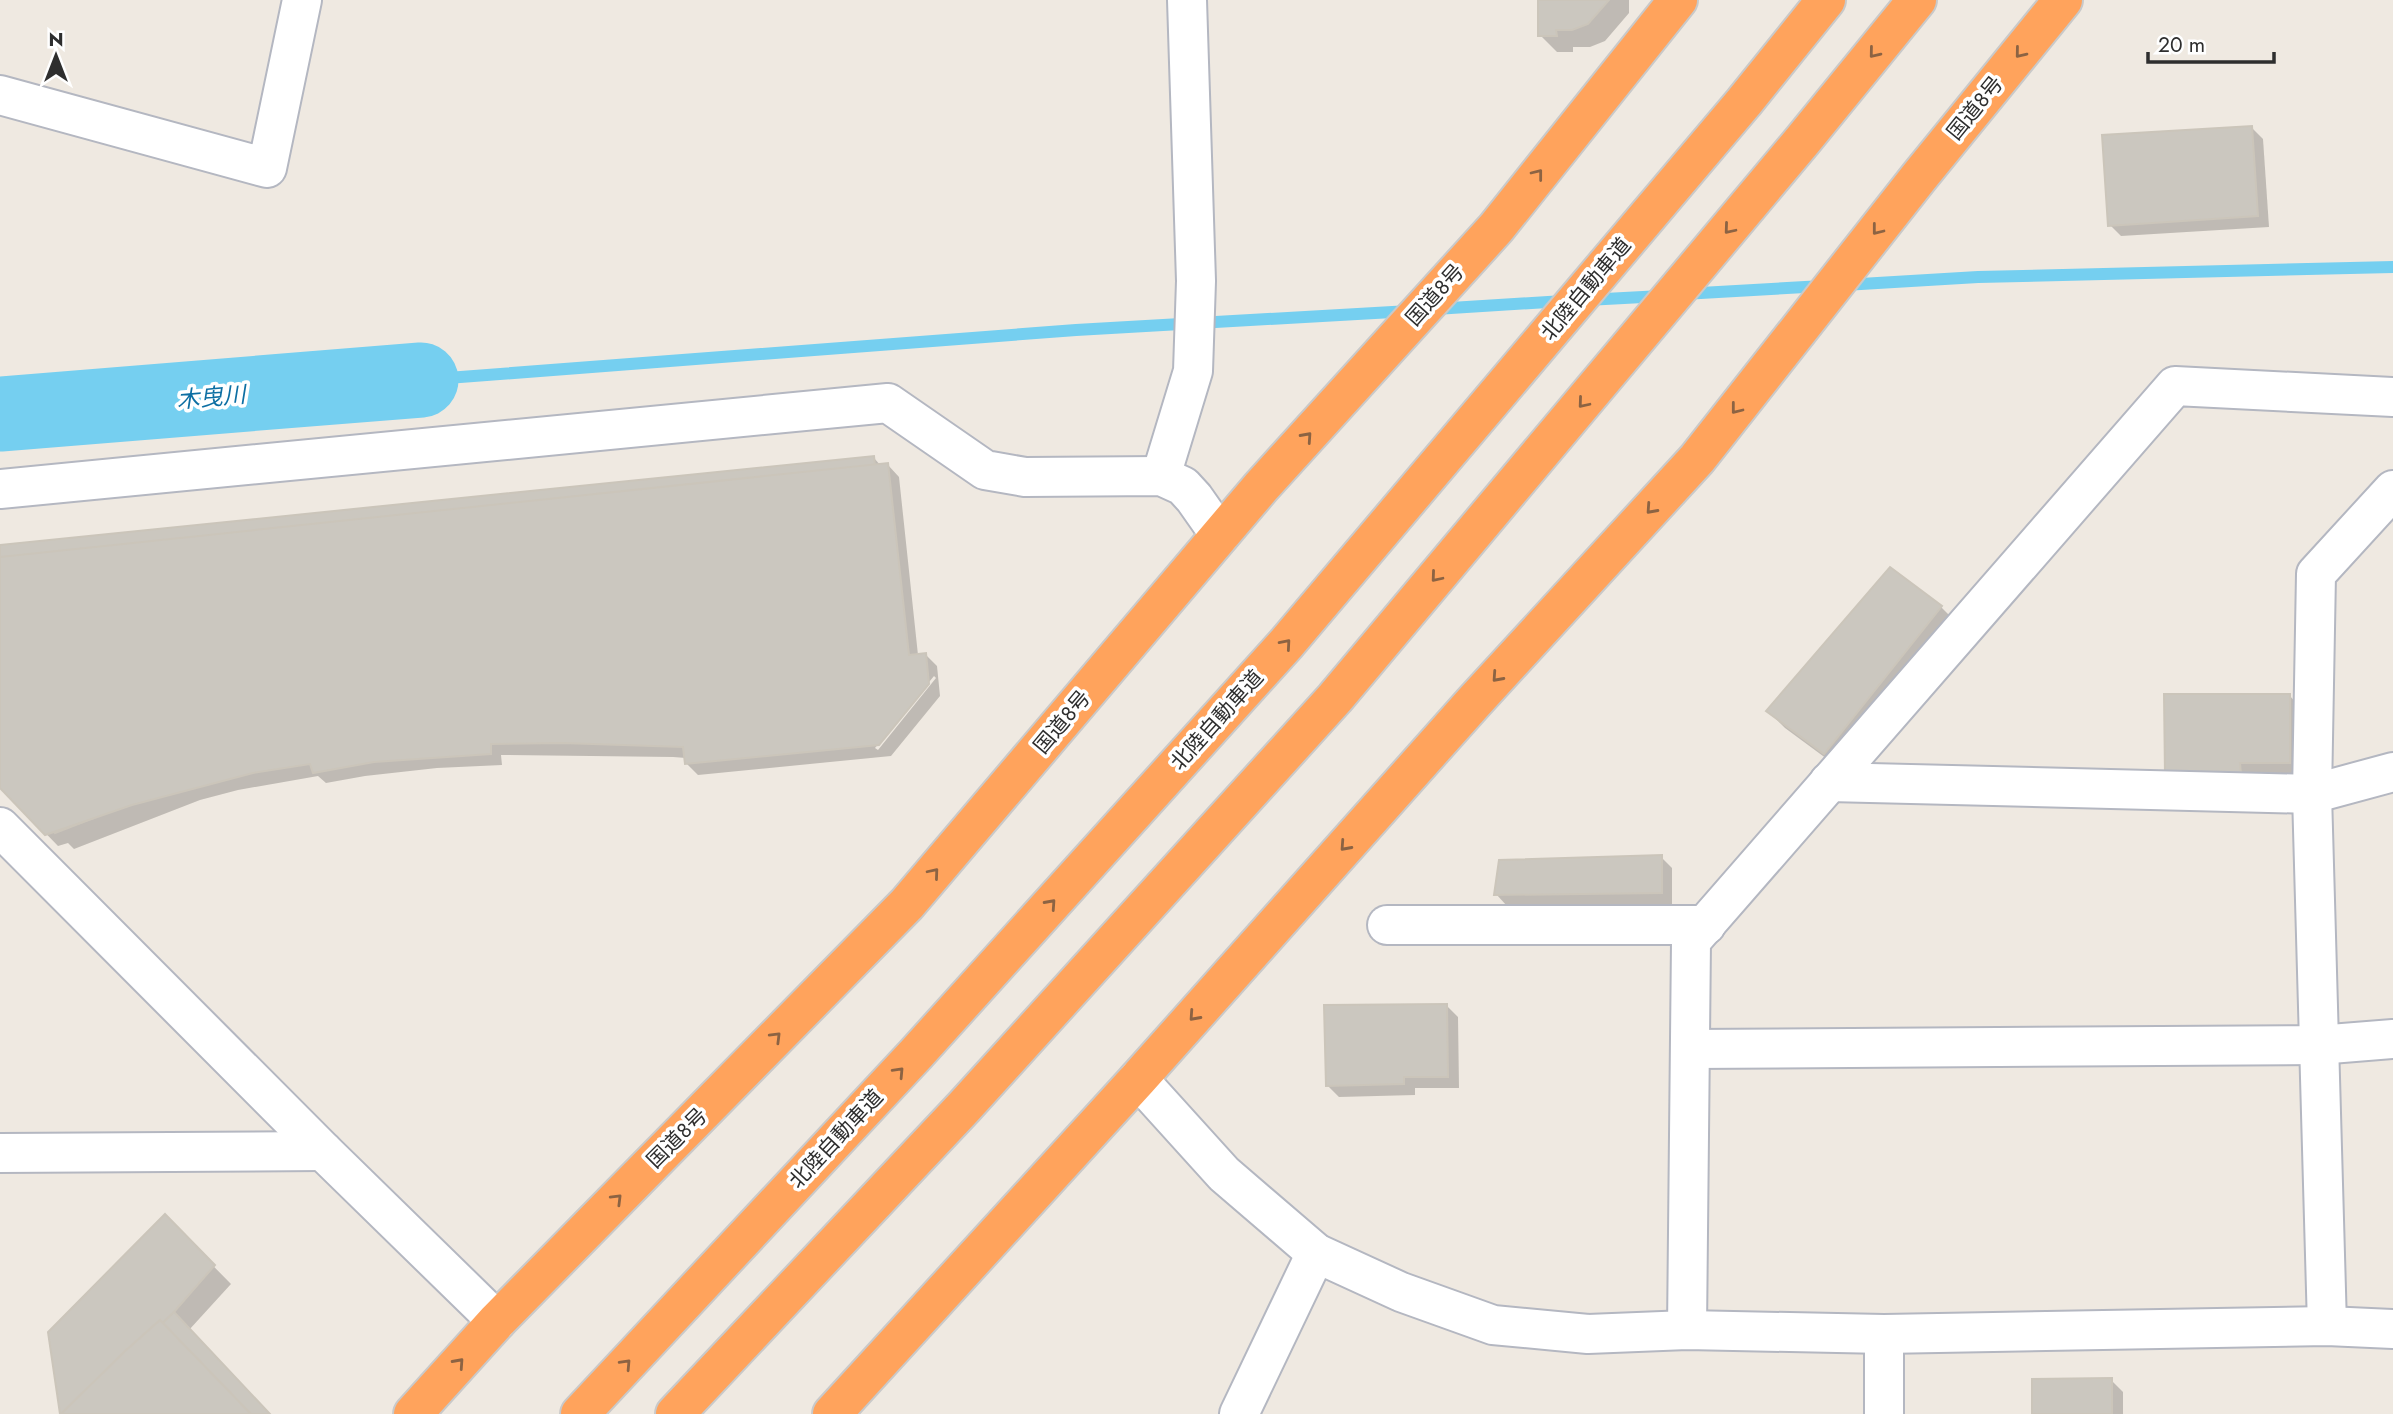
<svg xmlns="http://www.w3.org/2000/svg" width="2393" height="1414" font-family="Jost,'Noto Sans JP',sans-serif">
<rect width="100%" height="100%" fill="#efe9e1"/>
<g fill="#0003" fill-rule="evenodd">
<path d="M1540,0H1629V13L1605,41L1590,47H1573V52H1557L1540,35Z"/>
<path d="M2252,128L2263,139L2269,227L2121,236L2109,224Z"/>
<path d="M874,458L881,466L888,465L899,477L918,655L925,654L937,666L940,696L891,756L698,775L686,763V758L673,757L501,755L502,765L437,768L365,776L326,783L318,776L238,790L200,800L74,849L68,843L58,846L0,786V546ZM934,676L936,678L878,750L875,748Z"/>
<path d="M1941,607L1958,624L1842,770L1785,728L1768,711Z"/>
<path d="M2289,695L2300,707L2301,774H2251L2179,786Z"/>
<path d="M1661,857L1672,868V904L1507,906L1496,894Z"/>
<path d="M1446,1005L1458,1017L1459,1088H1415V1095L1339,1097L1327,1085Z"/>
<path d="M165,1217L231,1284L189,1330L268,1414H62Z"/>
<path d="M2111,1380L2123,1392V1414H2034Z"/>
</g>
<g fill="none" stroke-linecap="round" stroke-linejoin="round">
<g stroke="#75cff0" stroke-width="12">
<path d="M1844,285L1978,277L2393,267"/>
<path d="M1683,294L1823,286"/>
<path d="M1586,300L1662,296"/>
<path d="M1435,309L1564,301"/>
<path d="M421,380L1076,330L1410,311"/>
</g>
<path stroke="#75cff0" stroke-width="75" d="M0,414L421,380"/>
</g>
<g fill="#cbc7bf" stroke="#cbc5ba" stroke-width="2">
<path d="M1538,0H1609L1588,24L1572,30H1556L1557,36H1538Z"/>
<path d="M2252,126L2258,216L2108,226L2102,135Z"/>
<path d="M874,456L897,679L859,730L681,743L481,721L287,743L55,833L0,769V545Z"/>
<path d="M888,463L909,655L926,653L929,684L879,745L685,764L683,747L562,743L491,744V754L374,762L313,773L310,764L253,773L132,805L45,835L0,788V557Z"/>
<path d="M1890,567L1942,606L1824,754L1766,711Z"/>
<path d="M2164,694H2290V763H2240L2241,774L2165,775Z"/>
<path d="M1662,855V893L1494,895L1499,860Z"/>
<path d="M1447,1004L1448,1077H1404V1084L1326,1086L1324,1005Z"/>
<path d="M165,1214L215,1265L174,1312L70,1414H60L48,1332Z"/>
<path d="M174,1312L270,1414H70Z"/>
<path d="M160,1320L251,1414H61L124,1352Z"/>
<path d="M2112,1378V1414H2032V1379Z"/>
</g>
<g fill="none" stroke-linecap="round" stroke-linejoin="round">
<g stroke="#b4b7c1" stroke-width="42">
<g id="street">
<path d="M0,95L267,168L302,0"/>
<path d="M1161,476L1193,371L1196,281L1187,0"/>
<path d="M0,489L888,403L985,470L1025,477L1161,476L1183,486L1194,498L1220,535"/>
<path d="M1829,782L2312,794L2393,772"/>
<path d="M0,827L323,1151L497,1321"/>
<path d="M1387,925H1706"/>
<path d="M1690,1049L2318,1045L2393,1039"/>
<path d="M0,1153L323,1151"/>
<path d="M2327,1326L2312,794L2316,574L2393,490"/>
<path d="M1687,1330L1691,941L2175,386L2393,397"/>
<path d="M1884,1334V1414"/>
<path d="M1239,1414L1316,1253"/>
</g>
</g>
<g stroke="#b4b7c1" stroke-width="42">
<path id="secondary" d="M1138,1079L1224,1174L1316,1253L1401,1292L1493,1325L1588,1334L1687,1330L1884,1334L2327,1326L2393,1329"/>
</g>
<g stroke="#c9c9c9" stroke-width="42">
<g id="highway">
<path d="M413,1414L497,1321L907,904L1261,487L1496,228L1678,0"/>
<path d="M580,1414L916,1054L1286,644L1744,102L1826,0"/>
<path d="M675,1414L964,1107L1335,698L1803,140L1917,0"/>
<path d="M832,1414L1138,1079L1473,703L1697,459L1919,177L2063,0"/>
</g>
</g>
<use href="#street" stroke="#fff" stroke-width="38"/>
<use href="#secondary" stroke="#fff" stroke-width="38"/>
<use href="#highway" stroke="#ffa35c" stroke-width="38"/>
</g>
<defs><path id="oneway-chevron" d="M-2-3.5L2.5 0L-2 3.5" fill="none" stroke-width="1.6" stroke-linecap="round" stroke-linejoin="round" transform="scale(1.75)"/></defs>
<g stroke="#8c6343">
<use href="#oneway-chevron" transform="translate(1874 53) rotate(129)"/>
<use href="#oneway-chevron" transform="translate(2020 53) rotate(129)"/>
<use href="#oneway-chevron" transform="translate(1538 174) rotate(-52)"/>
<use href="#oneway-chevron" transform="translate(1729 229) rotate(130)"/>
<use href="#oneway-chevron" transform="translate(1877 230) rotate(128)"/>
<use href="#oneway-chevron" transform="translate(1583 403) rotate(130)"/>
<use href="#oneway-chevron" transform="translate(1736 409) rotate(128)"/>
<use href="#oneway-chevron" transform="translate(1307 437) rotate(-48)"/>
<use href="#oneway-chevron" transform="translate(1651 509) rotate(132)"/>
<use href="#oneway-chevron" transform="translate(1436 577) rotate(130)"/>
<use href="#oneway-chevron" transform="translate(1286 644) rotate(-49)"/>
<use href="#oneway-chevron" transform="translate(1497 677) rotate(132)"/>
<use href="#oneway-chevron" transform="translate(1345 846) rotate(132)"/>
<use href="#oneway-chevron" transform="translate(934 873) rotate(-50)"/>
<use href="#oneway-chevron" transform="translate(1051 904) rotate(-48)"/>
<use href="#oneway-chevron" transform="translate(1194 1016) rotate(132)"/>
<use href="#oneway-chevron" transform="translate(776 1037) rotate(-45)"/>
<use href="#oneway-chevron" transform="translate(899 1072) rotate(-47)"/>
<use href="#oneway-chevron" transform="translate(617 1199) rotate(-45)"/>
<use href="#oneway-chevron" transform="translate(459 1363) rotate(-48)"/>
<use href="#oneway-chevron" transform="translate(626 1364) rotate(-47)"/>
</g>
<g text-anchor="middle" stroke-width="7" stroke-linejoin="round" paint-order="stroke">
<g font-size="21" fill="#2e2e2e" stroke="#fff">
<text transform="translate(1975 108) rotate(-51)" y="7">国道8号</text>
<text transform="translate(1586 289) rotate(-50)" y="7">北陸自動車道</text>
<text transform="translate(1435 295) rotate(-48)" y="7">国道8号</text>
<text transform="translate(1217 720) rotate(-48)" y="7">北陸自動車道</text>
<text transform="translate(1062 722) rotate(-50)" y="7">国道8号</text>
<text transform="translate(677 1138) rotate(-45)" y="7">国道8号</text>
<text transform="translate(836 1139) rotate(-47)" y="7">北陸自動車道</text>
</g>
<g font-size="23" font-style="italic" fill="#0d6fa3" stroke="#fff">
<text transform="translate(211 397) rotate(-5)" y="8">木曳川</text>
</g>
</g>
<g transform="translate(56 56)" stroke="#ffffff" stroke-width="5" paint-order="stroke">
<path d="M0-5L12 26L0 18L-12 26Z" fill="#2e2e2e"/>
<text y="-10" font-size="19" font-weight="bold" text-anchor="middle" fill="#2e2e2e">N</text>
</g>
<path d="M2148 52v10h126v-10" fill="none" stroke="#2e2e2e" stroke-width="3.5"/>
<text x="2158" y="52" font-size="21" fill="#2e2e2e" stroke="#ffffff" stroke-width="5" paint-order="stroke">20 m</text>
</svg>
